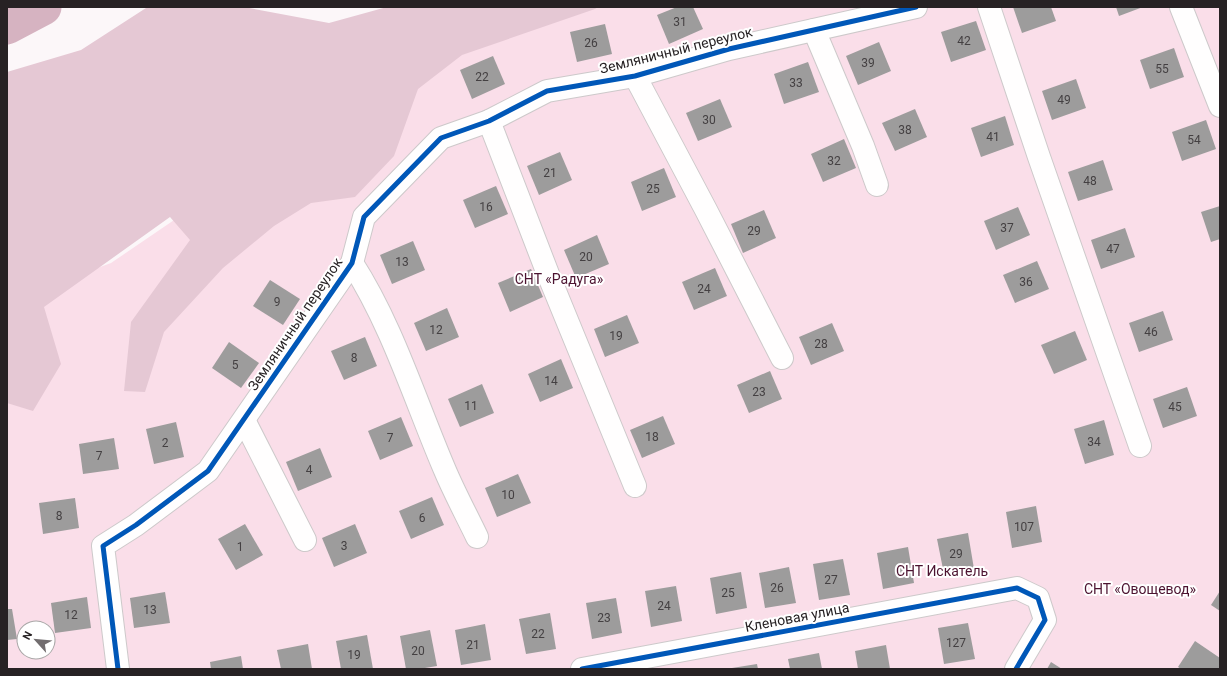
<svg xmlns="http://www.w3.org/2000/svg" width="1227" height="676" font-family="Roboto,sans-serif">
<rect width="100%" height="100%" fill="#fcf7f9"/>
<path fill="#fadee9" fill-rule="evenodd" d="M487,7H1220V669H7V309L32,292L111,263ZM24,628H48V652H24Z"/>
<path fill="#e5c8d4" d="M161,7H244L329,23L387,7H598L595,9L462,55L418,89L394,156L355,197L311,203L274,226L223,268L164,332L145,392L124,391L131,322L190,240L170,217L44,307L61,364L33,411L7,403V72L81,50L146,8Z"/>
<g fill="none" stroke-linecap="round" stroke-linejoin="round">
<path stroke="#d6b3c1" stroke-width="37" d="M7,26L43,7"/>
</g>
<g fill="#9d9c9c">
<path d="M677,7H693L703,29L669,44L657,15Z"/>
<path d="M1013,7H1051L1056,21L1022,33Z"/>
<path d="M1116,7H1143L1119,16Z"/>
<path d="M976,21L986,50L951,62L941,32Z"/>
<path d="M605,24L612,54L577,62L570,32Z"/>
<path d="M879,42L891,71L858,85L846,56Z"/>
<path d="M1174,48L1184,77L1150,89L1140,60Z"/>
<path d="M493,56L505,84L472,99L460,70Z"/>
<path d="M808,62L819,92L784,104L774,74Z"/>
<path d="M1076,79L1086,108L1052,120L1042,91Z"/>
<path d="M720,99L732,127L698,141L686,113Z"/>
<path d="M915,109L927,137L895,151L882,123Z"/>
<path d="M1005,116L1014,145L981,157L971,128Z"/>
<path d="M1206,120L1216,149L1182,161L1172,132Z"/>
<path d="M844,139L856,168L823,182L811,154Z"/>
<path d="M560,152L572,180L539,195L527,166Z"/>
<path d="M1103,160L1113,190L1078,201L1068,172Z"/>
<path d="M664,168L676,197L642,211L631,182Z"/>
<path d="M496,186L508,214L475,228L463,200Z"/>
<path d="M1220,206V239L1211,242L1201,212Z"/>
<path d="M1018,207L1030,235L996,250L984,221Z"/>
<path d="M764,210L776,238L743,253L731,224Z"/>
<path d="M1125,228L1135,257L1101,269L1091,240Z"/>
<path d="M597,235L609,264L576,278L564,250Z"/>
<path d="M413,241L425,270L392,284L380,255Z"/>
<path d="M1037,261L1049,289L1015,303L1003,275Z"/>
<path d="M715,268L727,296L694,310L682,282Z"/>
<path d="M531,269L543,297L510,312L498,283Z"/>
<path d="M270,280L300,299L283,325L253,306Z"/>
<path d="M447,308L459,337L426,351L414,323Z"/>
<path d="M1163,311L1173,340L1139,352L1129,323Z"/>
<path d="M627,315L639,343L605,357L594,329Z"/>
<path d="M832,323L844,351L811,365L799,337Z"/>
<path d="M1075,331L1087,360L1054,374L1041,345Z"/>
<path d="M365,337L377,366L344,380L331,351Z"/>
<path d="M229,342L259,363L241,388L212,368Z"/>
<path d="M561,359L573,388L540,402L528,374Z"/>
<path d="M770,371L782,399L749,413L737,385Z"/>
<path d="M482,384L494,413L460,427L448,399Z"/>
<path d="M1187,387L1197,416L1163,428L1153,399Z"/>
<path d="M663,416L675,444L642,458L630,430Z"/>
<path d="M401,417L413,446L380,460L368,431Z"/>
<path d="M1104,420L1114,455L1085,464L1074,429Z"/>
<path d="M176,422L184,457L154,464L146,429Z"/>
<path d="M114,438L119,469L83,474L79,444Z"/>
<path d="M320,448L332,477L298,491L286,462Z"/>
<path d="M518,474L531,503L497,517L485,488Z"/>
<path d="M432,497L444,525L411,539L399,511Z"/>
<path d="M75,498L79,528L43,534L39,503Z"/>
<path d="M1036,506L1042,542L1012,548L1006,512Z"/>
<path d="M245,524L263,555L236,570L218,539Z"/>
<path d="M355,524L367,553L334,567L322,538Z"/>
<path d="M968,533L974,569L944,574L937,539Z"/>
<path d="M908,547L914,583L883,589L877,553Z"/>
<path d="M843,559L850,595L819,600L813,564Z"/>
<path d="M789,567L796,603L765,608L759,573Z"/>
<path d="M741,572L747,608L716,614L710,578Z"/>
<path d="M676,586L682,621L651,627L645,591Z"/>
<path d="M1220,591V611L1211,605Z"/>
<path d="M165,592L170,623L134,628L130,598Z"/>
<path d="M87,597L91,628L55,633L51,603Z"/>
<path d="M616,598L622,633L592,639L586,603Z"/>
<path d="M7,609H12L17,639L7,640Z"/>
<path d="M550,613L556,649L526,654L519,619Z"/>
<path d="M968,623L975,659L944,664L938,628Z"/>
<path d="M485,624L491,660L461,665L455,630Z"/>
<path d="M430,630L437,666L419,669H406L400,636Z"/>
<path d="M367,635L373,669H341L336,641Z"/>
<path d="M1195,641L1220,658L1219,669H1181L1178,667Z"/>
<path d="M308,644L312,669H281L277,650Z"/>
<path d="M886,645L890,669H858L855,651Z"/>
<path d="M819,653L822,669H790L788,659Z"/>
<path d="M241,656L243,669H211L210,662Z"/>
<path d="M1051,662L1062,669H1047Z"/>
<path d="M757,664L758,669H732V668Z"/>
</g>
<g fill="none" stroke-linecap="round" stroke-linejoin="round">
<g stroke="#cdc9ca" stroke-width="24">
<g id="minor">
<path d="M989,7L1039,157L1140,446"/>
<path d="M1181,7L1220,106"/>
<path d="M814,30L863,146L877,185"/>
<path d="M635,76L706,210L782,358"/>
<path d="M489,121L548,274L635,486"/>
<path d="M352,263C392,325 415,400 444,468C454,492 466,514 477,537"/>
<path d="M244,420L305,540"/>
<path d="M118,669L103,546L136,525L208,471L352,263L364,217L441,138L489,121L547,91L635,76L729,49L916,7"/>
<path d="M582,669L1017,588L1038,598L1045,620L1016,669"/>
</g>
</g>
<use href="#minor" stroke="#fffefe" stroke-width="22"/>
<g stroke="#fff" stroke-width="8">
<g id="cycleway">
<path d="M118,669L103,546L136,525L208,471L352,263L364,217L441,138L489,121L547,91L635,76L729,49L916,7"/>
<path d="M582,669L1017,588L1038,598L1045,620L1016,669"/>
</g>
</g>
<use href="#cycleway" stroke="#0057b8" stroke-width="5"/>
</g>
<g text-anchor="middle" stroke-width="4" stroke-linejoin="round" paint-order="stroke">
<g font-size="12" fill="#444042">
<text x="680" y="26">31</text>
<text x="964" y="45">42</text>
<text x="591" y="47">26</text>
<text x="868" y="67">39</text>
<text x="1162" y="73">55</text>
<text x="482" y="81">22</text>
<text x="796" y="87">33</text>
<text x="1064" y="104">49</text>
<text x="709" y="124">30</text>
<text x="905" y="134">38</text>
<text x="993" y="141">41</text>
<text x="1194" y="144">54</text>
<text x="834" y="165">32</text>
<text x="550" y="177">21</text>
<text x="1090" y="185">48</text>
<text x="653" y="193">25</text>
<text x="486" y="211">16</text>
<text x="1007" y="232">37</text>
<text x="754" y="235">29</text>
<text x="1113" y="253">47</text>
<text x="586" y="261">20</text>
<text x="402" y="266">13</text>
<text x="1026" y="286">36</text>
<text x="704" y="293">24</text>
<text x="277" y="306">9</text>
<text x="436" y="334">12</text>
<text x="1151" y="336">46</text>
<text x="616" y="340">19</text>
<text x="821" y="348">28</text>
<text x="354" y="362">8</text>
<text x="235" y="369">5</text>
<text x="551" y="385">14</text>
<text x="759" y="396">23</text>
<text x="471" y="410">11</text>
<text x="1175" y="411">45</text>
<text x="652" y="441">18</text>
<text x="390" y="442">7</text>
<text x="1094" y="446">34</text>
<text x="165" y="447">2</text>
<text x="99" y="460">7</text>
<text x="309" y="474">4</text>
<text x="508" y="499">10</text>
<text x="59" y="520">8</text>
<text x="422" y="522">6</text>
<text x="1024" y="531">107</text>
<text x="344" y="550">3</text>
<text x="240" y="551">1</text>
<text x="956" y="558">29</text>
<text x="831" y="584">27</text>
<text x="777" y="592">26</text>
<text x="728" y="597">25</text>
<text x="664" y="610">24</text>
<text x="150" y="614">13</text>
<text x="71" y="619">12</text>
<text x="604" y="622">23</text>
<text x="538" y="638">22</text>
<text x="956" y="647">127</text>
<text x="473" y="649">21</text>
<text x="418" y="655">20</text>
<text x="354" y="659">19</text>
</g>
<g font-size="14" fill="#272224" stroke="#fff">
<text transform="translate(676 50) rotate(-14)" y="5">Земляничный переулок</text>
<text transform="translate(295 324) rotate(-56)" y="5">Земляничный переулок</text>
<text transform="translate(797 617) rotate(-11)" y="5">Кленовая улица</text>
</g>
<g font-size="14" fill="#4c1330" stroke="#fff">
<text x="559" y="284">СНТ «Радуга»</text>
<text x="942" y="576">СНТ Искатель</text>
<text x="1140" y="594">СНТ «Овощевод»</text>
</g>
</g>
<rect width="1227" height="676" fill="none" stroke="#272224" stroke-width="16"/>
<g transform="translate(36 640) rotate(297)"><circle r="19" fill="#ffffff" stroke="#a9a7a7"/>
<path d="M0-3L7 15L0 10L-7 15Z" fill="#726d6f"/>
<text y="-6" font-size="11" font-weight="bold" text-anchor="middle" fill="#272224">N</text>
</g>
</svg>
